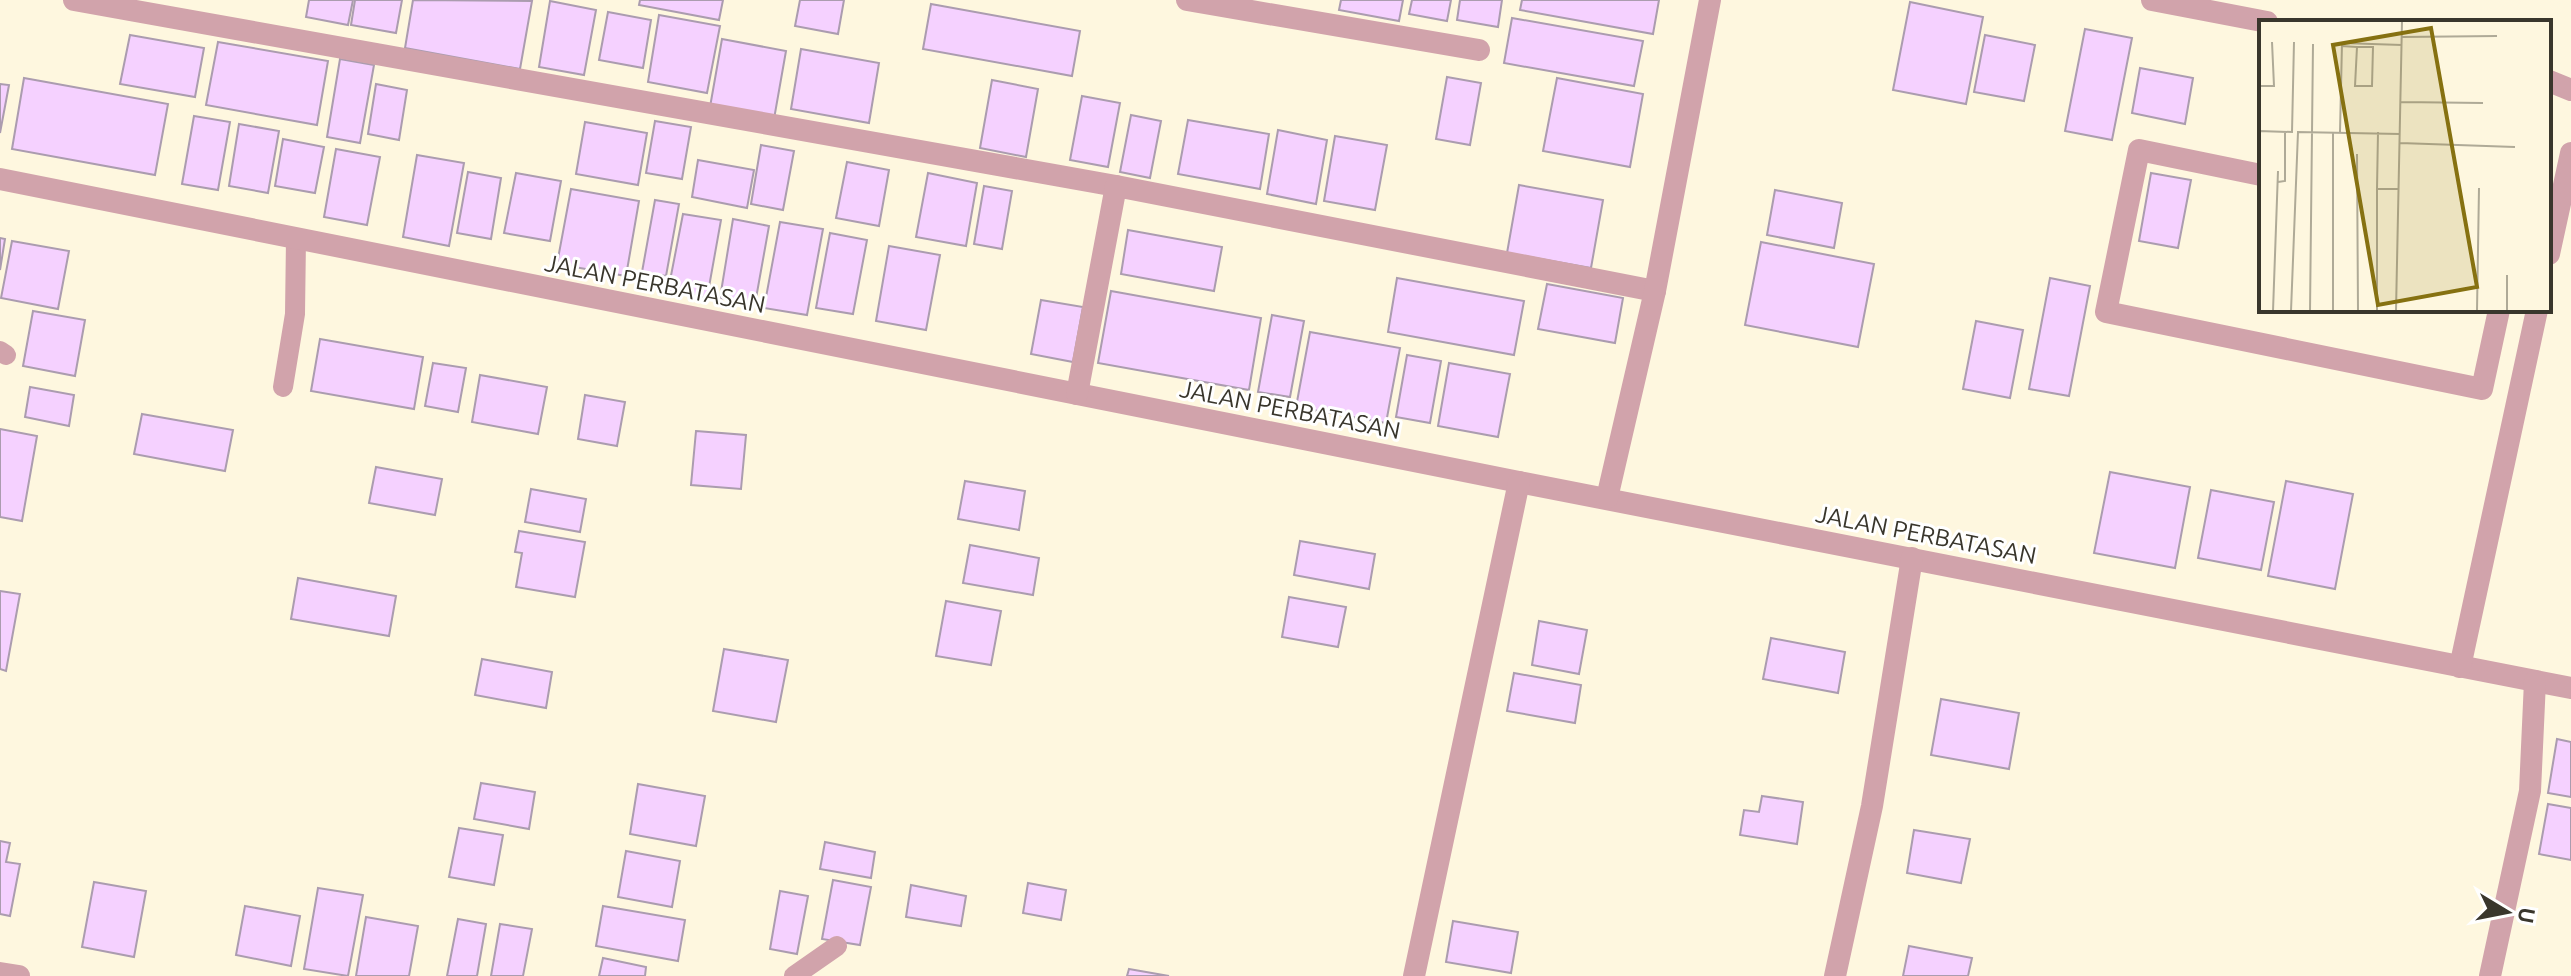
<svg xmlns="http://www.w3.org/2000/svg" width="2571" height="976" font-family="Ubuntu,sans-serif">
<rect width="100%" height="100%" fill="#fef7df"/>
<g fill="#f5d1ff" stroke="#ab9caf" stroke-width="2">
<path d="M309,0H353L348,25L306,17Z"/>
<path d="M355,0H402L396,33L351,25Z"/>
<path d="M413,0L532,1L520,69L405,48Z"/>
<path d="M640,0H723L719,20L639,5Z"/>
<path d="M800,0H844L838,34L795,26Z"/>
<path d="M1341,0H1403L1399,21L1339,10Z"/>
<path d="M1412,0H1451L1447,21L1409,14Z"/>
<path d="M1460,0H1502L1498,27L1457,20Z"/>
<path d="M1522,0H1659L1653,34L1520,10Z"/>
<path d="M550,1L596,10L584,75L539,67Z"/>
<path d="M1910,2L1983,17L1966,104L1893,90Z"/>
<path d="M931,4L1080,31L1072,76L923,49Z"/>
<path d="M608,12L651,20L643,68L599,60Z"/>
<path d="M659,15L720,26L707,93L648,82Z"/>
<path d="M1512,18L1643,41L1634,86L1504,63Z"/>
<path d="M2085,29L2132,38L2112,140L2065,131Z"/>
<path d="M130,35L204,48L195,97L120,84Z"/>
<path d="M1985,35L2035,45L2024,101L1974,92Z"/>
<path d="M722,39L786,51L774,119L710,107Z"/>
<path d="M218,42L328,61L317,125L206,105Z"/>
<path d="M801,49L879,63L869,123L791,109Z"/>
<path d="M340,59L374,65L360,143L327,137Z"/>
<path d="M2140,68L2193,78L2185,124L2132,113Z"/>
<path d="M1447,77L1481,83L1470,145L1436,139Z"/>
<path d="M24,78L168,104L155,175L12,149Z"/>
<path d="M1557,78L1643,94L1630,167L1543,151Z"/>
<path d="M992,80L1038,89L1026,157L980,148Z"/>
<path d="M0,84L9,85L0,133Z"/>
<path d="M376,84L407,90L399,140L368,134Z"/>
<path d="M1082,96L1120,103L1108,167L1070,160Z"/>
<path d="M1131,115L1161,121L1150,178L1120,172Z"/>
<path d="M194,116L230,122L218,190L182,184Z"/>
<path d="M1188,120L1269,134L1260,189L1178,174Z"/>
<path d="M655,121L691,127L682,179L646,173Z"/>
<path d="M585,122L647,133L638,185L576,174Z"/>
<path d="M239,124L279,131L268,193L229,186Z"/>
<path d="M1278,130L1327,140L1316,204L1267,194Z"/>
<path d="M1335,136L1387,145L1375,210L1324,201Z"/>
<path d="M283,139L324,147L315,193L275,186Z"/>
<path d="M761,145L794,151L783,210L751,204Z"/>
<path d="M336,149L380,157L367,225L324,217Z"/>
<path d="M417,155L464,163L449,246L403,237Z"/>
<path d="M698,160L754,170L747,208L692,197Z"/>
<path d="M847,162L889,170L879,226L836,218Z"/>
<path d="M468,172L501,178L491,239L457,233Z"/>
<path d="M516,173L561,181L550,241L504,233Z"/>
<path d="M928,173L977,183L966,246L916,237Z"/>
<path d="M2151,173L2191,180L2178,248L2139,241Z"/>
<path d="M1519,185L1603,200L1591,268L1507,253Z"/>
<path d="M984,186L1012,191L1002,249L974,244Z"/>
<path d="M571,189L639,201L626,276L557,264Z"/>
<path d="M1775,190L1842,203L1834,248L1767,235Z"/>
<path d="M655,200L679,204L666,276L642,272Z"/>
<path d="M683,214L721,220L707,298L668,291Z"/>
<path d="M733,219L769,226L755,304L720,298Z"/>
<path d="M780,222L823,229L807,315L764,308Z"/>
<path d="M1128,230L1222,247L1214,291L1121,274Z"/>
<path d="M830,233L867,240L853,314L816,308Z"/>
<path d="M0,238L5,239L0,270Z"/>
<path d="M12,241L69,251L58,309L1,298Z"/>
<path d="M1761,242L1874,264L1858,347L1745,325Z"/>
<path d="M889,246L940,255L926,330L876,321Z"/>
<path d="M1397,278L1524,301L1514,355L1388,332Z"/>
<path d="M2050,278L2090,286L2069,396L2029,389Z"/>
<path d="M1547,284L1623,298L1615,343L1538,329Z"/>
<path d="M1111,291L1261,318L1249,390L1098,363Z"/>
<path d="M1041,300L1083,307L1073,362L1031,354Z"/>
<path d="M33,311L85,320L75,376L23,366Z"/>
<path d="M1272,315L1304,321L1290,397L1258,392Z"/>
<path d="M1976,321L2023,330L2010,398L1963,389Z"/>
<path d="M1310,332L1400,348L1386,423L1296,407Z"/>
<path d="M320,339L423,357L414,409L311,391Z"/>
<path d="M1407,355L1441,361L1430,423L1396,417Z"/>
<path d="M433,363L466,368L458,412L425,406Z"/>
<path d="M1449,363L1510,374L1498,437L1438,426Z"/>
<path d="M480,375L547,387L538,434L472,422Z"/>
<path d="M30,387L74,395L69,426L25,417Z"/>
<path d="M585,395L625,402L617,446L578,439Z"/>
<path d="M142,414L233,430L225,471L134,454Z"/>
<path d="M0,429L37,436L22,521L0,517Z"/>
<path d="M696,431L746,435L741,489L691,485Z"/>
<path d="M376,467L442,479L435,515L369,503Z"/>
<path d="M2110,472L2190,487L2175,568L2094,553Z"/>
<path d="M965,481L1025,491L1019,530L958,519Z"/>
<path d="M2286,481L2353,494L2335,589L2268,576Z"/>
<path d="M531,489L586,499L580,532L525,522Z"/>
<path d="M2211,490L2274,502L2261,570L2198,558Z"/>
<path d="M519,531L585,542L575,597L516,587L522,553L515,552Z"/>
<path d="M1300,541L1375,554L1369,589L1294,575Z"/>
<path d="M970,545L1039,558L1033,595L963,583Z"/>
<path d="M298,578L396,596L389,636L291,619Z"/>
<path d="M0,591L20,594L6,671L0,669Z"/>
<path d="M1289,597L1346,607L1338,647L1282,637Z"/>
<path d="M946,601L1001,611L991,665L936,656Z"/>
<path d="M1539,621L1587,630L1579,674L1532,665Z"/>
<path d="M1771,638L1845,652L1838,693L1763,679Z"/>
<path d="M724,649L788,660L776,722L713,711Z"/>
<path d="M482,659L552,672L546,708L475,695Z"/>
<path d="M1514,673L1581,685L1575,723L1507,711Z"/>
<path d="M1941,699L2019,713L2009,769L1931,755Z"/>
<path d="M2557,739L2571,742V797L2548,793Z"/>
<path d="M481,783L535,792L529,829L474,819Z"/>
<path d="M638,784L705,796L696,846L630,834Z"/>
<path d="M1762,796L1803,802L1797,844L1740,835L1744,810L1759,812Z"/>
<path d="M2548,804L2571,808V860L2539,854Z"/>
<path d="M459,828L503,835L494,885L449,877Z"/>
<path d="M1914,830L1970,839L1961,883L1907,873Z"/>
<path d="M0,841L10,843L6,862L20,864L10,916L0,914Z"/>
<path d="M825,842L875,852L871,878L820,869Z"/>
<path d="M626,851L680,861L672,907L618,897Z"/>
<path d="M833,880L871,887L860,945L822,939Z"/>
<path d="M94,882L146,891L134,957L82,947Z"/>
<path d="M1028,883L1066,890L1061,920L1023,913Z"/>
<path d="M911,885L966,896L961,926L906,917Z"/>
<path d="M318,888L363,895L348,976L304,969Z"/>
<path d="M780,891L808,896L797,954L770,949Z"/>
<path d="M245,906L300,916L291,966L236,955Z"/>
<path d="M603,906L685,920L678,961L596,946Z"/>
<path d="M366,917L418,926L409,976H356Z"/>
<path d="M458,919L486,924L477,976H447Z"/>
<path d="M1453,921L1518,932L1511,973L1446,962Z"/>
<path d="M500,924L532,929L523,976H491Z"/>
<path d="M1909,946L1972,958L1968,976H1903Z"/>
<path d="M603,958L646,967L645,976H599Z"/>
<path d="M1129,969L1169,976H1127Z"/>
</g>
<g fill="none" stroke-linecap="round" stroke-linejoin="round">
<g stroke="#d1a3ab" stroke-width="20">
<path d="M0,351L6,355"/>
<path d="M283,387L295,314L296,239"/>
<path d="M794,976L837,946"/>
</g>
<g stroke="#d1a3ab" stroke-width="22">
<path d="M74,0L1116,186"/>
<path d="M1187,0L1479,50"/>
<path d="M2152,0L2267,22"/>
<path d="M2549,81L2571,90"/>
<path d="M2261,175L2139,150L2106,312L2482,389L2499,310"/>
<path d="M0,179L1519,482L2571,688"/>
<path d="M2549,254L2571,153"/>
<path d="M1077,394L1116,186L1655,291"/>
<path d="M1607,498L1655,291L1710,0"/>
<path d="M2460,667L2537,310"/>
<path d="M0,973L19,976"/>
<path d="M1414,976L1519,482"/>
<path d="M1835,976L1872,806L1912,558"/>
<path d="M2490,976L2530,791L2535,681"/>
</g>
</g>
<g text-anchor="middle" stroke-width="6" stroke-linejoin="round" paint-order="stroke">
<g font-size="24" fill="#39362c" stroke="#fff">
<text transform="translate(655 284) rotate(11)" y="8">JALAN PERBATASAN</text>
<text transform="translate(1290 410) rotate(11)" y="8">JALAN PERBATASAN</text>
<text transform="translate(1926 535) rotate(11)" y="8">JALAN PERBATASAN</text>
</g>
</g>
<g transform="translate(2259 20)">
<rect width="292" height="292" fill="#fef7df"/>
<path fill="none" stroke="#afaa97" stroke-width="2" d="M143,17L238,16M82,26L98,27H114L113,66H96L98,27M0,66H15L13,22M142,82L224,83M0,111L33,112L35,22M38,112L141,114M81,112L83,23L143,25M119,112L118,169H140M141,123L256,127M98,134L99,291M0,138L1,111M19,162L26,161V111M0,291H28M14,291L19,151M32,291L39,112M51,291L54,24M74,291V112M118,291V169M137,291L143,1M218,291L220,168M248,291V255"/>
<path fill="#867111" fill-opacity="0.15" stroke="#867111" stroke-width="4" d="M172,8L218,267L119,285L74,25Z"/>
<rect width="292" height="292" fill="none" stroke="#39362c" stroke-width="4"/>
</g>
<g transform="translate(2507 912) rotate(100)" stroke="#ffffff" stroke-width="6" paint-order="stroke">
<path d="M0-6L14 30L0 20L-14 30Z" fill="#39362c"/>
<text y="-12" font-size="22" font-weight="bold" text-anchor="middle" fill="#39362c">U</text>
</g>
</svg>
